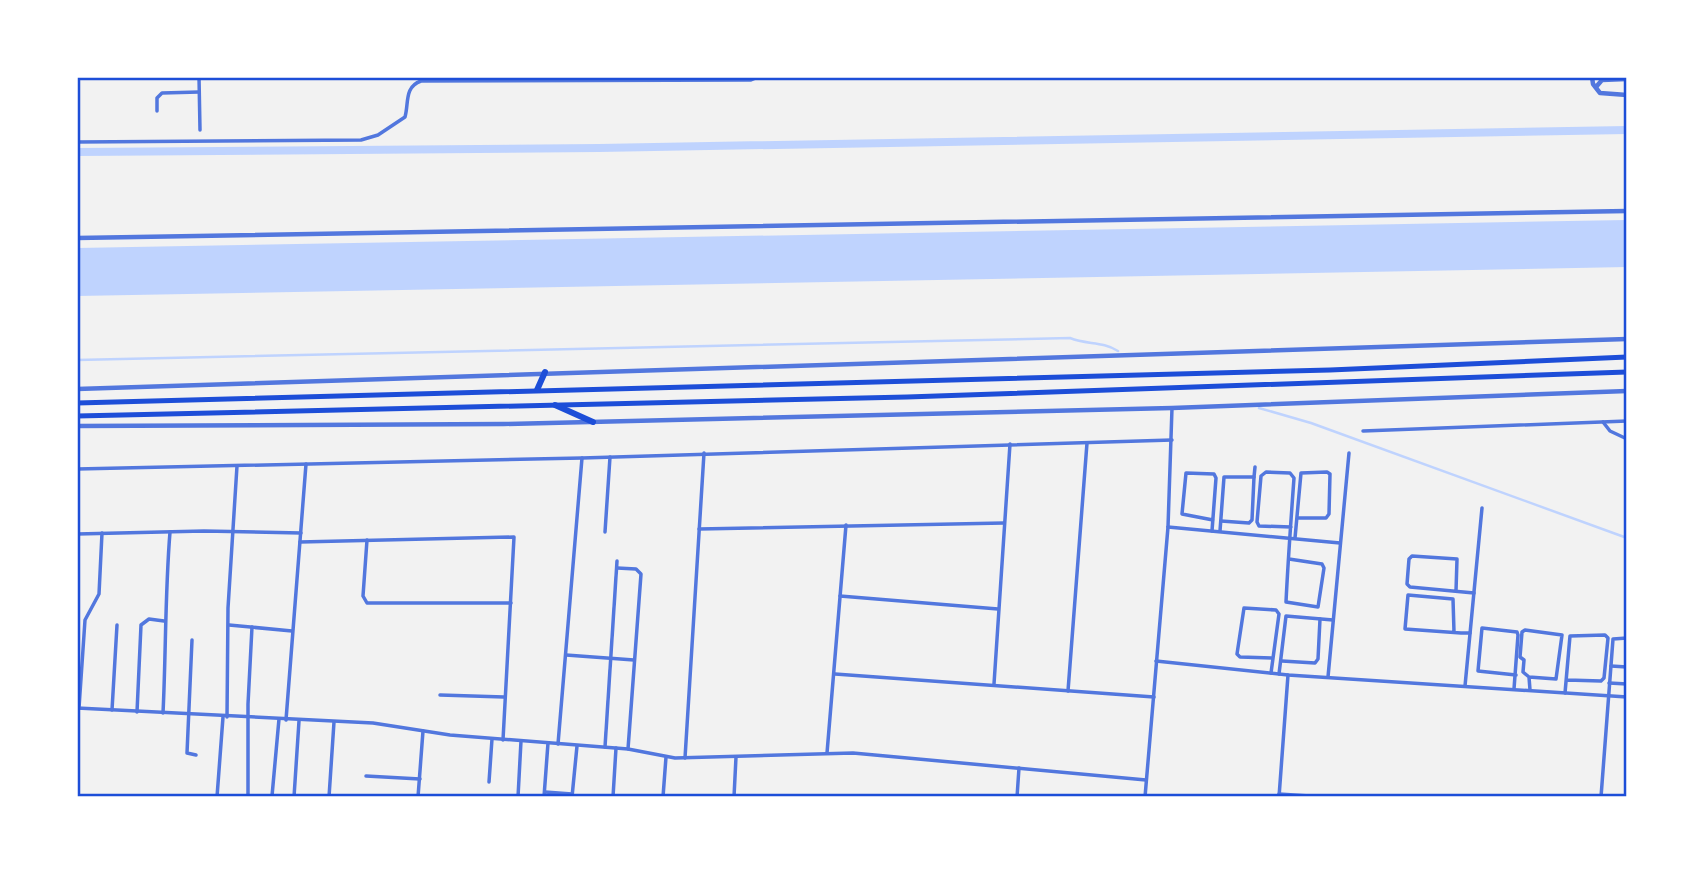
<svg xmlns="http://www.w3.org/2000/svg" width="1704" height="874" font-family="'Varela Round',sans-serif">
<rect width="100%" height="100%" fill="#f2f2f2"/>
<path fill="#bfd3fe" d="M1627,220V267L77,296V248Z"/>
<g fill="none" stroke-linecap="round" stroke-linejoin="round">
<g stroke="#bfd3fe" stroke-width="2.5">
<path d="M77,360L1070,338C1087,345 1102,341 1118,351"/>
<path d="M1259,408L1311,423L1627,538"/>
</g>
<path stroke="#bfd3fe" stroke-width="8" d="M77,152L599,148L1627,130"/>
<g stroke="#5277de" stroke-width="3.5">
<path d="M199,77L200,130"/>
<path d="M157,111V98L162,93L199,92"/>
<path d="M77,142L361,140L378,135L405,117C409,103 404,87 421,81L751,80L758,77"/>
<path d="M1603,422L1610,431L1627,439"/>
<path d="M1363,431L1627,421"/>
<path d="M77,469L582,458L1172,440"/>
<path d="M1221,521L1249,523L1252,520L1254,477"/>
<path d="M1168,527L1340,543"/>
<path d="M699,529L1004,523"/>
<path d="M1212,531L1216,478L1214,474L1186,473L1182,514L1213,520"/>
<path d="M1220,531L1224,477H1254L1255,467"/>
<path d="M605,532L610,457"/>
<path d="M77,534L204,531L301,533"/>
<path d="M1295,538L1301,473L1327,472L1330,474L1329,514L1326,518H1297"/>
<path d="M367,540L363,596L367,603H511"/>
<path d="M300,542L514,537L503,740"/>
<path d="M1289,559L1322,564L1324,568L1318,607L1286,602C1288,561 1291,519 1294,478L1290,473L1266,472L1261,476L1257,522L1259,526L1291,527"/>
<path d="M617,568L636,569L641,574L628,749"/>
<path d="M1456,591L1457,559L1412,556L1409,559L1407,584L1410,587L1474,593"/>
<path d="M840,596L998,609"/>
<path d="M229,625L292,631"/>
<path d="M1454,632L1453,599L1408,595L1405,629L1461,633H1470"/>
<path d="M192,640L187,753L196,755"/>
<path d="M566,655L634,660"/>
<path d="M1156,661L1288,675L1627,697"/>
<path d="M1282,661L1315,663L1318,659L1320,619"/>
<path d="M1611,666L1627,667"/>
<path d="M1271,673L1279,614L1276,610L1244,608L1237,654L1240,657L1273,658"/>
<path d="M835,674L1154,697"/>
<path d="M1279,674L1286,616L1333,620"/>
<path d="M1328,677L1349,453"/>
<path d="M1529,677L1556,679L1562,635L1525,630L1522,632L1520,657L1524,660L1523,672L1529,677L1530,690"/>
<path d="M1609,683L1627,684"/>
<path d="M994,684L1010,444"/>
<path d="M1465,686L1482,508"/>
<path d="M1514,689L1518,635L1517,632L1482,628L1478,671L1516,675"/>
<path d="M1068,691L1087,443"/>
<path d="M1565,693L1570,636L1605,635L1608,638L1604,678L1601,681L1567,680"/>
<path d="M440,695L504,697"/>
<path d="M77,708L373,723L450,735L628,749L675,758L853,753L1146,780"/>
<path d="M79,708L85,620L99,594L102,533"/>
<path d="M112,710L117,625"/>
<path d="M137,712L141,625L149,619L164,621"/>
<path d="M163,713C166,652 165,593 170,532"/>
<path d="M227,717L228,608L237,466"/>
<path d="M286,720L306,464"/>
<path d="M558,744L582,458"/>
<path d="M605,747L617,561"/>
<path d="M827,753L846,525"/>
<path d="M685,758L704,453"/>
<path d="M366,776L420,779"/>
<path d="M489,782L492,739"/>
<path d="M545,792L572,794"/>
<path d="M1279,794L1325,797"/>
<path d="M272,796L279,719"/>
<path d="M217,797L223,717"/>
<path d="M248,797V704L252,627"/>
<path d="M294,797L299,721"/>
<path d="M329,797L334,722"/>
<path d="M418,797L423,731"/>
<path d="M518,797L521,741"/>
<path d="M544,797L548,743"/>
<path d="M572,797L577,746"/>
<path d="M613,797L616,748"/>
<path d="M663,797L666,757"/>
<path d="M734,797L736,757"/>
<path d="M1017,797L1019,768"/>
<path d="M1145,797L1168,527L1172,408"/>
<path d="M1279,797L1288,675"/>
<path d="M1601,797L1613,639L1627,638"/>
</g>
<g stroke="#5277de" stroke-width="4.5">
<path d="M1592,77L1593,84L1600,93L1627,95"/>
<path d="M1596,87L1602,80L1627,79"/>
<path d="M77,238L1627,211"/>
<path d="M77,389L1627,339"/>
<path d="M77,426L504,424L1172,408L1627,391"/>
</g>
<g stroke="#1d4ed8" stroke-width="5">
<path d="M77,403L1330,370L1627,357"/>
<path d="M77,416L907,397L1627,372"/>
</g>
<g stroke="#1d4ed8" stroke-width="6">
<path d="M537,390L545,372"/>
<path d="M555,405L593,422"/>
</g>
</g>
<rect width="1704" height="874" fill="none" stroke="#ffffff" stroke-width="158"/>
<rect x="79" y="79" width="1546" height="716" fill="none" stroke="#1d4ed8" stroke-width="2.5"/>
</svg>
